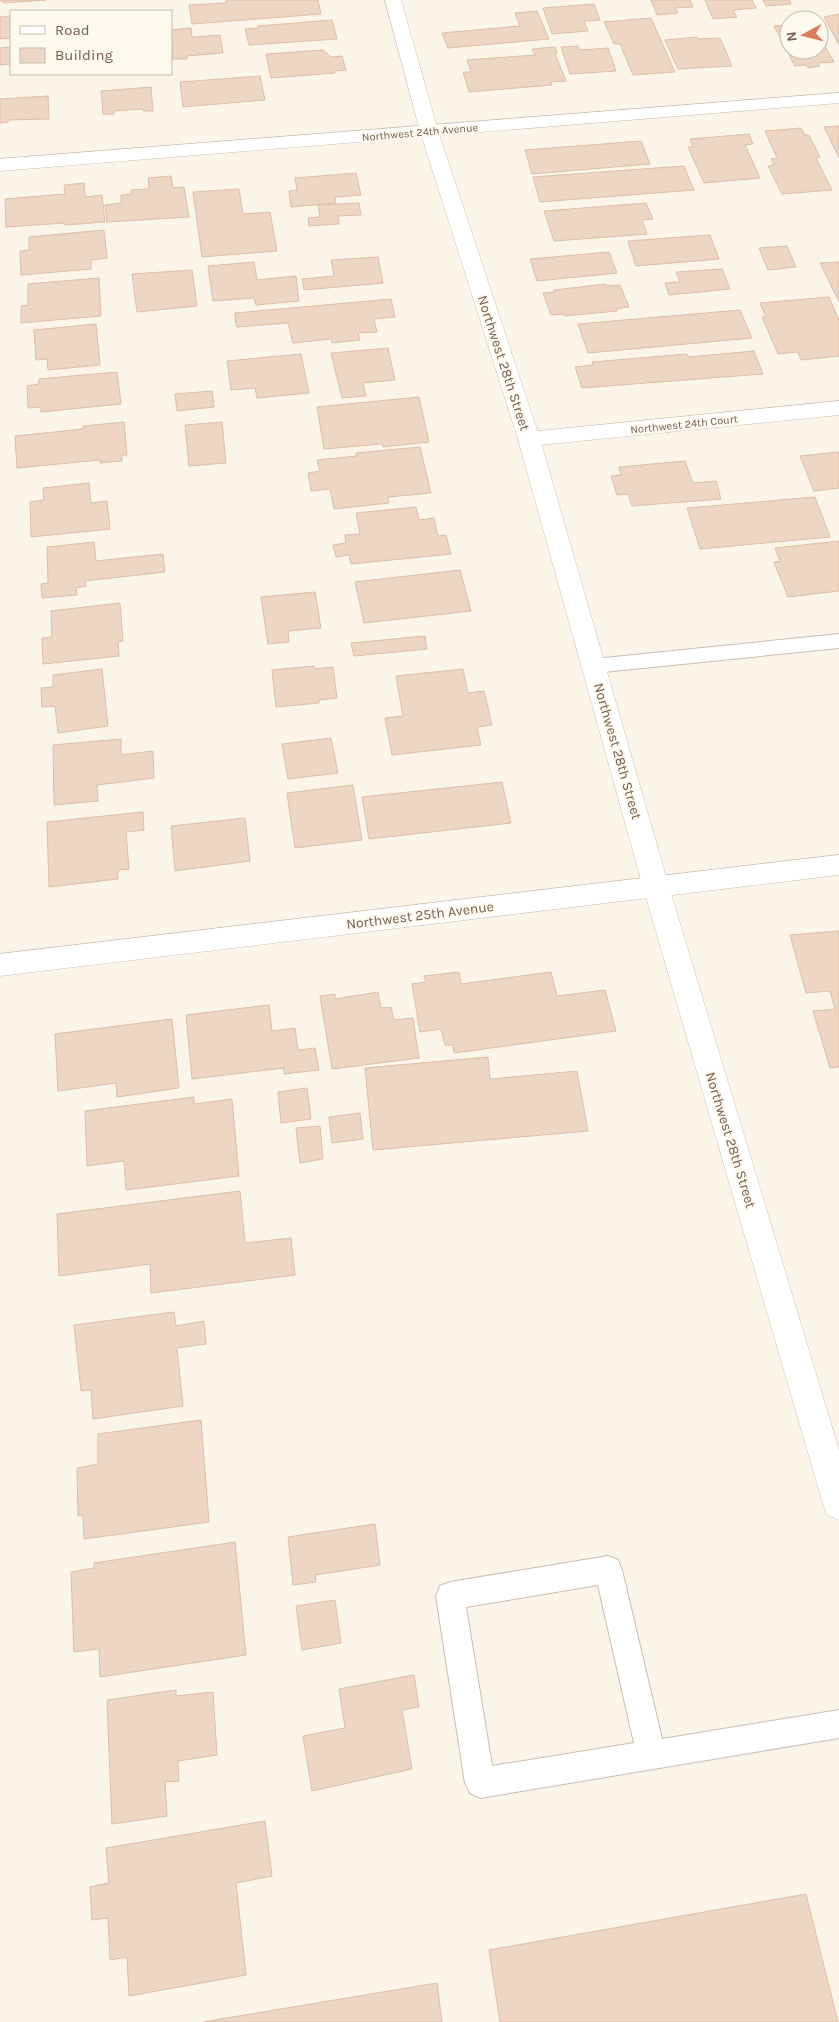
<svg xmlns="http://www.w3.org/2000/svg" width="839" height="2022" font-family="Karla,sans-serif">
<rect width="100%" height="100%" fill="#fbf5e9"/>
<g fill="#edd6c3" stroke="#debea5">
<path d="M0,0H46L4,3Z"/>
<path d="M226,0H318L321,14L192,24L189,5L226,3Z"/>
<path d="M651,0H690L693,7L675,8L678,13L657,15Z"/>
<path d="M705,0H752L756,8L733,10L737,17L713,19Z"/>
<path d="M763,0H789L791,4L766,6Z"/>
<path d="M594,4L600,20L584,21L588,31L552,34L543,8Z"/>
<path d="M537,11L549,39L448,48L442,33L520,26L515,13Z"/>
<path d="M839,14V45L824,17Z"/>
<path d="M11,16V38L0,39V17Z"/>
<path d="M651,18L675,72L633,75L620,44H614L604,22Z"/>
<path d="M332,20L337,39L249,45L245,29L258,28V26Z"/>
<path d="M789,25V50H819V36L834,62L818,63L820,66L808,68L806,65L795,66L774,26Z"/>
<path d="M191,28L192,37L220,35L223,53L187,56V59H173L171,30Z"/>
<path d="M697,37L698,39L720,38L732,66L678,69L665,40Z"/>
<path d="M578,46L580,50L608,48L616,71L570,74L561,47Z"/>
<path d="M11,47V64L0,65V48Z"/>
<path d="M555,47L557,53H555L566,81L551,82L552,85L469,92L463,72H471L467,60L535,55L532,49Z"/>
<path d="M323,50L331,57L342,56L346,70L335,71V73L271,78L266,54Z"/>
<path d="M260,76L265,100L183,107L180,82Z"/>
<path d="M151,87L153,111H143V109L114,111V114H103L101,91Z"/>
<path d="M48,96L49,119L8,120V122L0,123V99Z"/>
<path d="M839,126V158L824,127Z"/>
<path d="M801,128L805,135H809L820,157L816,158L832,190L782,194L768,166L774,165L771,159L777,158L765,131Z"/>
<path d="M749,134L753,144L745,145L760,178L704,183L688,147H693L690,139Z"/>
<path d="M641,141L650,164L532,174L525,150Z"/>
<path d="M684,166L694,190L540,202L533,177Z"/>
<path d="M356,173L361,195L335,197L336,203L291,207L289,191L297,190L295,178Z"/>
<path d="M171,176L173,188L184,187L189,217L107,222L105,205L121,203V195L131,194V190L149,189L148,178Z"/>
<path d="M84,183L85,197L102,195L105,222L65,225V223L6,227L5,199L65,194L64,185Z"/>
<path d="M239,189L243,214L270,212L277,251L202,257L193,192Z"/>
<path d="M359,203L361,215L338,216L339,224L309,226L308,218L320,217L318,205Z"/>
<path d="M646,203L653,219L642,220L647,234L554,241L544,211Z"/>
<path d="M104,230L107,258L91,260V269L21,275L20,251L29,250V237Z"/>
<path d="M710,235L719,259L636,266L628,241Z"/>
<path d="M787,246L796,267L768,270L759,248Z"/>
<path d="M609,252L617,273L537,281L530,259Z"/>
<path d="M378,257L383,283L304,290L302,279L334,276L331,260Z"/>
<path d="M254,262L257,280L296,276L299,301L256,305L254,298L213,301L208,266Z"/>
<path d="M839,262V302L820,263Z"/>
<path d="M722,269L730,289L669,295L665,283L680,282L676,272Z"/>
<path d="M192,270L197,306L137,312L132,274Z"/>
<path d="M99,278L101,316L21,323V306L28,305V284Z"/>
<path d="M606,284L607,286L620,285L629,307L616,309L617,311L565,316L564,314L551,315L543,293L555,292L554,290Z"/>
<path d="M829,297L839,321V356L801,360L798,352L778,354L762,317H766L760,303Z"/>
<path d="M391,299L395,317L374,319L377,332L358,333L360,340L332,343L331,339L293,343L288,323L237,327L235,320V313Z"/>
<path d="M740,310L752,338L588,353L578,324Z"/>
<path d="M96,324L100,365L48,370L47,359L36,360L34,330Z"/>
<path d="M388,348L395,380L363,383L366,396L342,398L331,353Z"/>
<path d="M754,351L763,374L582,388L575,367L593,365L592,362L687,354L688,357Z"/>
<path d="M301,354L309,393L257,398L255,388L231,390L227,361Z"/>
<path d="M117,372L121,404L41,412V407L28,408L27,386L39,384V379Z"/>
<path d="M212,391L214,407L177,411L175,394Z"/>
<path d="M419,397L429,442L383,447L382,444L324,449L317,407Z"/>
<path d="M124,422L127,455H122V461L100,463V460L17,468L15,436L83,429V426Z"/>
<path d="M222,422L226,463L189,466L185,425Z"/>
<path d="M420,447L431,493L388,497L389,503L334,509L330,489L311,491L308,473L320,471L317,460L356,456V453Z"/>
<path d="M839,452V488L814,491L800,456Z"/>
<path d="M685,461L693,483L716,481L721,499L632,506L628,494L617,495L611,476L621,475L619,467Z"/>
<path d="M89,483L91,503L107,501L110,529L31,537L30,502L44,500L43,488Z"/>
<path d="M815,497L830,537L700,549L687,508Z"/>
<path d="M416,507L419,520L434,518L438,536L446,535L451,554L351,564L349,555L336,557L333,545L346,543L345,535L360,534L356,513Z"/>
<path d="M839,541V591L788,597L774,562L780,561L775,548Z"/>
<path d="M94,542L96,561L163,554L165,572L85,581L86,586L76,588L77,595L42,598L41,584L48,583L47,547Z"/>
<path d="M460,570L471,611L364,623L355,582Z"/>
<path d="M315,592L321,628L288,631L289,642L268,644L261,597Z"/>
<path d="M120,603L123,641L118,642L119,656L43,664L42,638L52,637L51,611Z"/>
<path d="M425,636L427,649L354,656L351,643Z"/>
<path d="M314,666V669L333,667L337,698L319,700V703L276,707L272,670Z"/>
<path d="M102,669L108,726L58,733L55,706L42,707L41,688L53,687V675Z"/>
<path d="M463,669L468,693L484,691L492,725L477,727L481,745L392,755L385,718L403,716L396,676Z"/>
<path d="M331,738L338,773L288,779L282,744Z"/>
<path d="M121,739V755L153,751L154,778L97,785L98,801L54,805L53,745Z"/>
<path d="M502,782L511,823L369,839L362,797Z"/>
<path d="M353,785L362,840L295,848L287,793Z"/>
<path d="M143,812L144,830L126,832L129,869L118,870V879L49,887L47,822Z"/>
<path d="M245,818L250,861L175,871L171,826Z"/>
<path d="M839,931V1067L830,1068L813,1011L835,1009L830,991L806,993L790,935Z"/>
<path d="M459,972L461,984L551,972L557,996L605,990L616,1031L454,1053L453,1045H445L441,1029L420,1032L412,984L426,982L424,976Z"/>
<path d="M378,992L381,1008L391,1007L394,1020L413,1018L419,1058L332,1069L320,996L335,994V999Z"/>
<path d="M269,1005L272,1031L295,1028L298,1050L315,1048L319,1070L284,1074V1068L192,1079L186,1015Z"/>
<path d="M172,1019L179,1088L117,1097L116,1083L58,1091L55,1034Z"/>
<path d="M488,1057L490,1079L577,1071L588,1131L373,1150L365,1068Z"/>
<path d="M307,1088L311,1119L281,1123L278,1092Z"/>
<path d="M194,1097V1104L232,1099L239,1176L126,1190L124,1161L87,1166L85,1111Z"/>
<path d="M360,1113L363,1139L332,1143L329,1117Z"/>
<path d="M320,1126L323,1159L300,1163L296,1128Z"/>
<path d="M240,1191L245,1243L291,1238L295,1275L151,1293L150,1264L59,1276L57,1214Z"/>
<path d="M174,1312L176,1326L204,1321L206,1344L177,1348L183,1406L93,1419L91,1390L81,1391L74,1325Z"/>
<path d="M201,1420L209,1522L84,1539L83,1515L78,1516L77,1468L98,1464V1434Z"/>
<path d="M375,1524L380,1565L315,1575L316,1582L293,1585L288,1537Z"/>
<path d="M235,1542L246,1655L100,1677L99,1649L74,1652L71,1572L94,1568V1563Z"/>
<path d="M335,1600L341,1643L302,1650L296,1606Z"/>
<path d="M414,1675L419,1707L402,1710L412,1769L312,1791L303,1736L345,1728L339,1689Z"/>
<path d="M176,1690V1696L213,1692L217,1755L178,1761L179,1781L165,1782L167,1816L112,1824L107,1700Z"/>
<path d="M265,1821L272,1876L236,1883L246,1975L129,1996L127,1957L110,1960L108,1918L92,1920L90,1887L109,1883L106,1848Z"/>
<path d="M806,1894L838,2022H500L489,1950Z"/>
<path d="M437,1983L442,2022H203Z"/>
</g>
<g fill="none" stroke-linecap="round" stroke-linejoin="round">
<g stroke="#ccbdb0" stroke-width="2">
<g id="lane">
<path d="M839,634V648L594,673L587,671L584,666L587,661L594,659Z"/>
<path d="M608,1556L618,1560L622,1570L662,1739L839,1710V1738L480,1798L470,1793L465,1783L436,1596L440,1586L450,1582ZM598,1585L634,1743L492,1766L466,1607Z"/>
</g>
</g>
<g stroke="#ccbdb0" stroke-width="1">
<g id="street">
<path d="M839,93V103L0,171V159Z"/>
<path d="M839,401V415L529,446L521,444L518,439L521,434L529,432Z"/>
<path d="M839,855V875L0,976V954Z"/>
</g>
</g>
<g stroke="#cebeae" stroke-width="1">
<path id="secondary" d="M385,0H401L438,131L540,439L669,887L839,1450V1520L827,1515L823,1504L643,887L518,439L420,131Z"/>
</g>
<use href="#lane" fill="#fff" fill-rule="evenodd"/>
<use href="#street" fill="#fff" fill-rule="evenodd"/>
<use href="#secondary" fill="#fff" fill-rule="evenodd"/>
</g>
<g text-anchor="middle" stroke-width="4.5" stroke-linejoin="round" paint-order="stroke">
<g font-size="11" fill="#735e4f" stroke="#fdf9ef">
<text transform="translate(420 132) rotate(-5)" y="4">Northwest 24th Avenue</text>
<text transform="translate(684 424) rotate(-6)" y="4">Northwest 24th Court</text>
</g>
<g font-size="14" fill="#735e4f" stroke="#fdf9ef">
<text transform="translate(504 363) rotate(72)" y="5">Northwest 28th Street</text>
<text transform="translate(618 751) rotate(74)" y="5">Northwest 28th Street</text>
<text transform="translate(420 915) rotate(-7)" y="5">Northwest 25th Avenue</text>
<text transform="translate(731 1140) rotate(73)" y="5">Northwest 28th Street</text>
</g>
</g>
<rect x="10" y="10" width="162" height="65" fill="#fdf9ef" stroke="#c6bbaf"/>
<rect x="20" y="26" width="25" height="8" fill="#ffffff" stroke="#c6bbaf"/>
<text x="55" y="35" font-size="15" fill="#735e4f">Road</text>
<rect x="20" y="48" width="25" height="15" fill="#edd6c3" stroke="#c6bbaf"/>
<text x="55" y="60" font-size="15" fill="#735e4f">Building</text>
<g transform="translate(804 35) rotate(263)"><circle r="24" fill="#fdf9ef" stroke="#c6bbaf"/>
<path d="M0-4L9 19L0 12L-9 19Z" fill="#d87e5b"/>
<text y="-8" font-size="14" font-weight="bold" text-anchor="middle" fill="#735e4f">N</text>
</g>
</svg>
